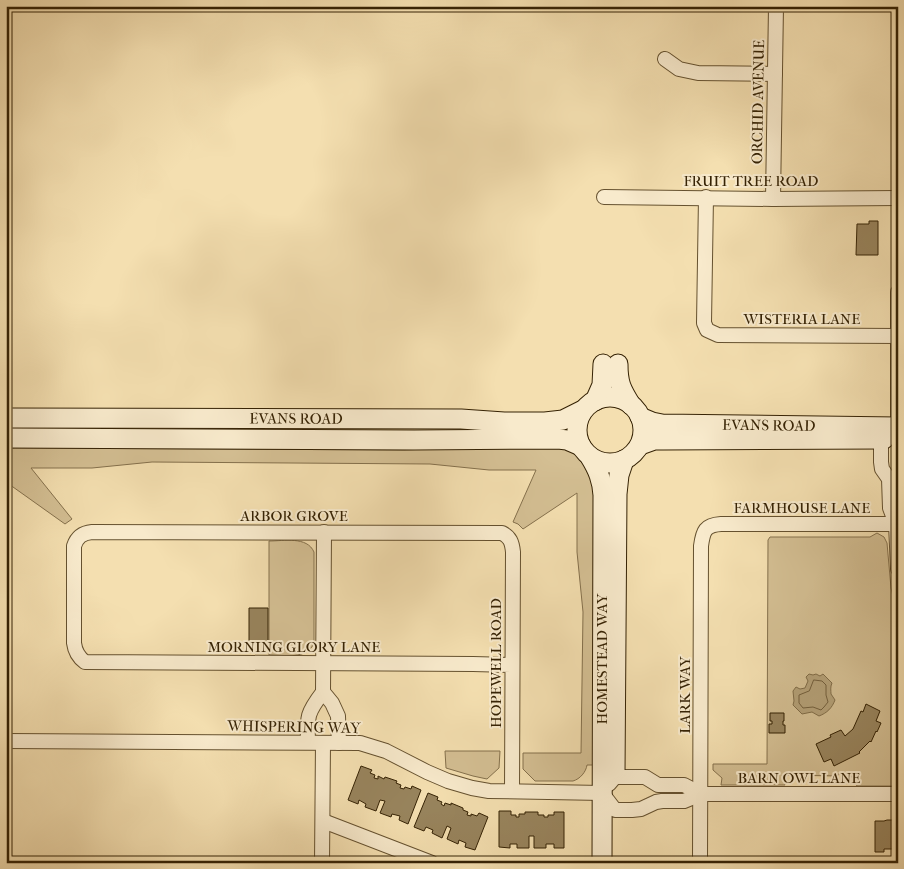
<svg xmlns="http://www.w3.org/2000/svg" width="904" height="869" font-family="'IM FELL French Canon',serif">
<rect width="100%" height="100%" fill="#f4dfb0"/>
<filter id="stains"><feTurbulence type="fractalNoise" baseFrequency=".004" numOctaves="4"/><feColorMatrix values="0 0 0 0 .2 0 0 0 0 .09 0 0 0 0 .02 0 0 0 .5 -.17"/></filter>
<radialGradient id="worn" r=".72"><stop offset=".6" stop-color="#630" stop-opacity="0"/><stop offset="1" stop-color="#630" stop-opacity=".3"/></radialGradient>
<g fill="#d4bf93" stroke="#84704c">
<path d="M513,445H549L577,452L583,457L595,480V765H587C586,772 580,779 573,781H535L523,769V753H581L583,612L577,552V493L523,529L518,524L513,522L536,470H489L430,464L152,462L92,468H31L72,519L65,524L6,482V451L14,448L404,450Z"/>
<path d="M877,533L884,537L887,543L891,588L898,617V783L892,786H857L850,774H838V776L782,775L785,785H721L722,778L713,770V764H767L768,540L770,537H870Z"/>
<path d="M269,541C284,541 307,536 314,552V643C307,660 284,655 269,655Z"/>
<path d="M445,751H500L499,768L487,779L473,776L446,768Z"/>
</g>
<path fill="#b39f76" stroke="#816d48" d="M809,674L813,675L816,674L820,676L823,674L832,683C830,687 831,691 831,694L835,700C832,708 827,713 819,716L812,712L802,714L793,705L794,701L793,691L796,687L800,689L805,688L808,681L806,677Z"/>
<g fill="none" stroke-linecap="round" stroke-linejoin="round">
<path stroke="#74603d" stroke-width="1" d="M814,680L822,681L826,685V695L828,702L824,707L821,710L813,707L803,708L799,703V695L809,691Z"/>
</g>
<g fill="#98845d" stroke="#352204">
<path d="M869,221H878V255H856L857,224H869Z"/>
<path d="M249,608H268V642L249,641Z"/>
<path d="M866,704L880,711L876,721L881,723L877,732L876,731L871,742L870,741L859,752L860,753L834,766L831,759L824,762L816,744L831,737L830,735L841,730L845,736L853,729L861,711L863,712Z"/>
<path d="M770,713H784V721H783V725H785V733H769V724H772V721H770Z"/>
<path d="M361,766L372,770L370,773L375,775L374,778L378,779V776L384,779L385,777L397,781L396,783L401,785L400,788L404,789L405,787L411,789L412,786L421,790L408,824L399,820L400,816L392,814L391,817L380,813L385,801L380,800L376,811L365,807L366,804L359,800L358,804L348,800Z"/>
<path d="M428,793L438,797L437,800L442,802L441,804L444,806L445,803L451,805V803L463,808V810L468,812L467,815L471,816V814L477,816L479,813L488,817L475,850L465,847L466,843L459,840L458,844L447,839L451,828L447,826L442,838L432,833L433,830L426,827L424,831L414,827Z"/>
<path d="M499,811H511V815H516V817H519V814H525V812H538V815H544V817H548V815H554V812H564V848H554V844H546V848H534V836H529V848H517V844H510V848L499,847Z"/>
<path d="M887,820H894V849H884V852H875V821H884Z"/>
<path d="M530,859L566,860V863H530Z"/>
</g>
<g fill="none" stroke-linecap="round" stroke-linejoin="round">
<g stroke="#65512f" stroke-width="16">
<g id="street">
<path d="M665,59L679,69L698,73L775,74"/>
<path d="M604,197L773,199L898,198"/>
<path d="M706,197L704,323L707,330L718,335L898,336"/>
<path d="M773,199L776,6"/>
<path d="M898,427V292"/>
<path d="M888,434L881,439V462L882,469L889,479L890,508L896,524L898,569"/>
<path d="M323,692L332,703L338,716L339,743"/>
<path d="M6,741L360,743L386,751L427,772L448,781L472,788L489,791L602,793"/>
<path d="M308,742C307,716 307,713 323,692L324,532"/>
<path d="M609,784L615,777H645L658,785H684L701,794"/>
<path d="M512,791L513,552C512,542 510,537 502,533L92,532C82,533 77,537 74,546V643C75,651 78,657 85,662L473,664L512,665"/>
<path d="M602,793L615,810H632L641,809L656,802L662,801H684L701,794H898"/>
<path d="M323,821L432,863"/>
<path d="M322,863L323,743"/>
<path d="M700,863L701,546C703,531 705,525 721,524H898"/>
</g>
</g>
<g stroke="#352204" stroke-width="21">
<g id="secondary">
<path d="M618,364C618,383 621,389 631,405"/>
<circle cx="610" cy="430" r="33"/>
<path d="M595,401L602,385L603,364"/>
<path id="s1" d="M640,417L652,422L662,424L898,427"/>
<path id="s2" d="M6,418L461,419L504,422H545L563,420L583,410"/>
<path d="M6,438L414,440L558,439L567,440L581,446"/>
<path d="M640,445L654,440H662L884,439"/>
<path d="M590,457C598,470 602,480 603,495L602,863"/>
<path d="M615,774L617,494L619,475L624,460"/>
</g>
</g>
<use href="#street" stroke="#f8eacc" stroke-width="14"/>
<use href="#secondary" stroke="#f8eacc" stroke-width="19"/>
</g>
<g text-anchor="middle" stroke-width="4" stroke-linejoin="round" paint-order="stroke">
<g font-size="15" fill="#352204" stroke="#f8eacc">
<text transform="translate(758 102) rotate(-89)" y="5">ORCHID AVENUE</text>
<text x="751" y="186">FRUIT TREE ROAD</text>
<text x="802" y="324">WISTERIA LANE</text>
<text dy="5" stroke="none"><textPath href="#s2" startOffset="290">EVANS ROAD</textPath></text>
<text dy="5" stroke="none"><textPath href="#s1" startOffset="130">EVANS ROAD</textPath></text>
<text x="802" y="513">FARMHOUSE LANE</text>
<text x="294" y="521">ARBOR GROVE</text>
<text x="294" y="652">MORNING GLORY LANE</text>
<text transform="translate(602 659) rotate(-90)" y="5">HOMESTEAD WAY</text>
<text transform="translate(496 663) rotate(-90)" y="5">HOPEWELL ROAD</text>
<text transform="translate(685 695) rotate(-90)" y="5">LARK WAY</text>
<text transform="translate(294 727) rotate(1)" y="5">WHISPERING WAY</text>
<text x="799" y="783">BARN OWL LANE</text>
</g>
</g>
<rect width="904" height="869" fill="none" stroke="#f4dfb0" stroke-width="25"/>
<rect x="8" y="8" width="889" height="854" fill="none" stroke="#352204" stroke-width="2.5"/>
<rect x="12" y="12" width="879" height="844" fill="none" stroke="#352204"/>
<rect width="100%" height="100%" filter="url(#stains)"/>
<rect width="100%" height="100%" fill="url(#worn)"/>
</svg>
